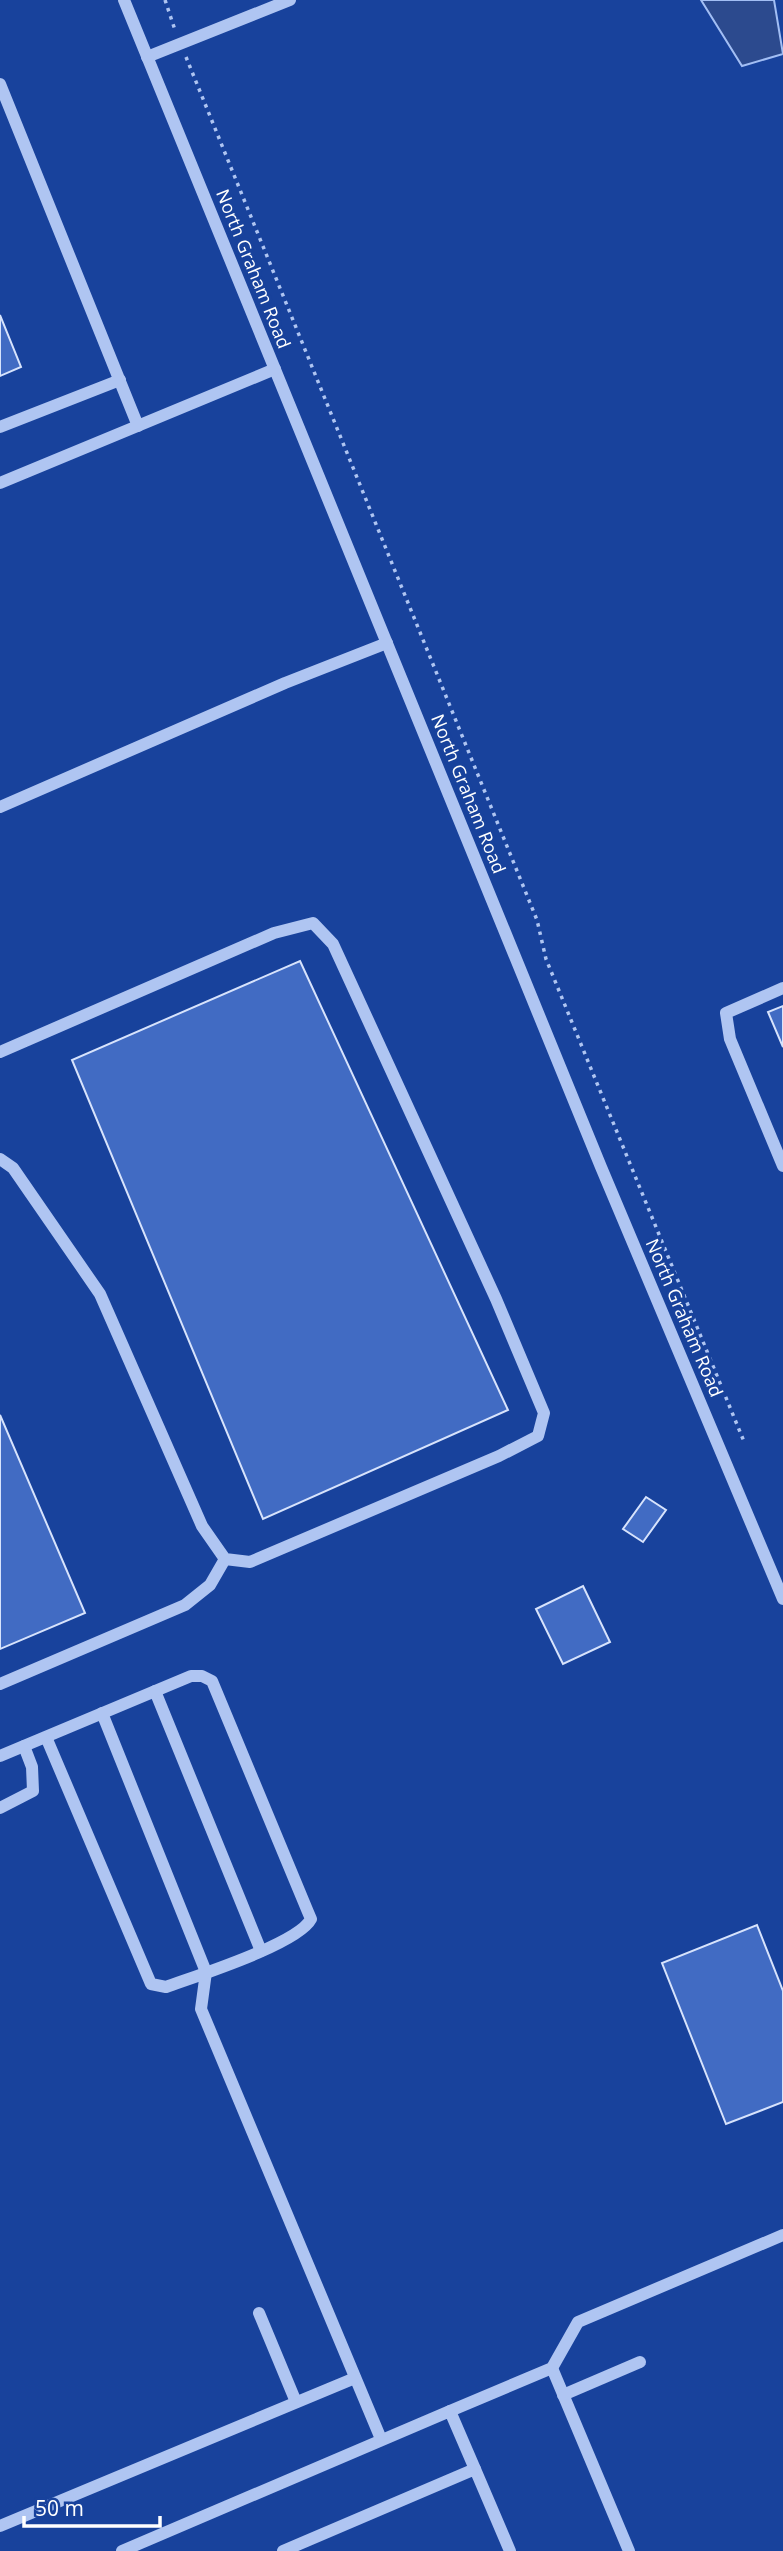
<svg xmlns="http://www.w3.org/2000/svg" width="783" height="2551" font-family="'Open Sans',sans-serif">
<rect width="100%" height="100%" fill="#18429c"/>
<path fill="#2c4a8e" stroke="#a2bef4" stroke-width="2" d="M701,0H774L783,54L742,66Z"/>
<g fill="#416bc3" stroke="#d7e3fc" stroke-width="2">
<path d="M0,315L21,367L0,376Z"/>
<path d="M300,961L508,1410L263,1519L72,1060Z"/>
<path d="M783,1006V1047L768,1012Z"/>
<path d="M0,1415L85,1613L0,1649Z"/>
<path d="M646,1497L666,1510L643,1542L623,1529Z"/>
<path d="M583,1586L610,1642L563,1664L536,1609Z"/>
<path d="M757,1925L783,1991V2102L726,2124L662,1963Z"/>
</g>
<g fill="none" stroke-linecap="round" stroke-linejoin="round">
<g stroke="#afc5f2" stroke-width="3.5" stroke-dasharray="3.5 5" stroke-linecap="butt">
<path d="M165,0L175,30"/>
<path d="M186,57L537,920L546,959L745,1444"/>
</g>
<g stroke="#afc5f2" stroke-width="12">
<path d="M124,0L601,1167L783,1599"/>
<path d="M147,57L290,0"/>
<path d="M0,84L138,426"/>
<path d="M0,427L120,380"/>
<path d="M0,483L275,369"/>
<path d="M0,807L285,683L387,643"/>
<path d="M783,988L726,1013L730,1039L783,1166"/>
<path d="M0,1052L274,933L313,923L333,944L496,1299L544,1413L538,1436L499,1456L250,1562L225,1559L202,1526L100,1294L13,1168L0,1159"/>
<path d="M0,1684L185,1605L210,1585L225,1559"/>
<path d="M155,1691L261,1951"/>
<path d="M102,1713L206,1972L201,2009L381,2439"/>
<path d="M0,1756L191,1676H202L212,1681L308,1912L311,1919C298,1944 196,1976 166,1987L151,1984L46,1737"/>
<path d="M0,1808L33,1791L32,1767L24,1746"/>
<path d="M259,2313L296,2402"/>
<path d="M552,2368L629,2551"/>
<path d="M563,2395L640,2362"/>
<path d="M450,2411L552,2368L578,2322L783,2235"/>
<path d="M0,2526L355,2378"/>
<path d="M122,2551L450,2411L475,2469"/>
<path d="M283,2551L475,2469L510,2551"/>
</g>
</g>
<g text-anchor="middle" stroke-width="6" stroke-linejoin="round" paint-order="stroke">
<g font-size="18" fill="#fff" stroke="#18429c">
<text transform="translate(253 269) rotate(68)" y="6">North Graham Road</text>
<text transform="translate(468 794) rotate(68)" y="6">North Graham Road</text>
<text transform="translate(684 1318) rotate(67)" y="6">North Graham Road</text>
</g>
</g>
<path d="M24 2516v10h136v-10" fill="none" stroke="#ffffff" stroke-width="3.5"/>
<text x="35" y="2516" font-size="21" fill="#ffffff" stroke="#18429c" stroke-width="5" paint-order="stroke">50 m</text>
</svg>
